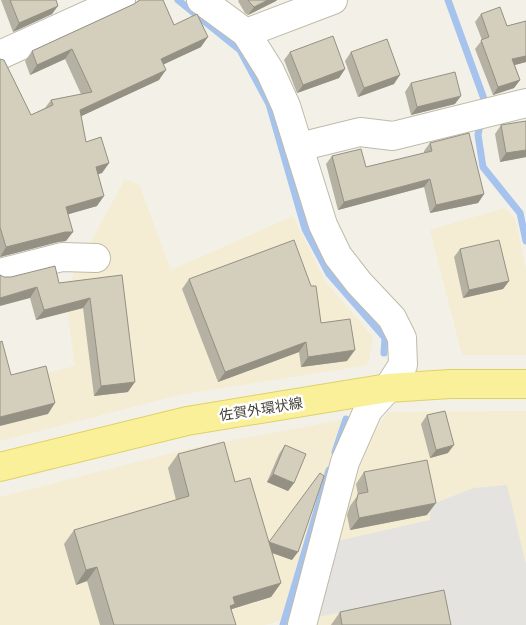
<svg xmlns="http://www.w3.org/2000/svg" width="526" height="625" font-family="Roboto,'Noto Sans JP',sans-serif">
<rect width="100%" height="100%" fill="#f3f1e7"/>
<g fill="#f4ecd3">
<path d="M125,179L139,184L171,270L293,216L325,281L373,337L368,365L184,394L0,441V357L6,382L75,366L68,316L72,277Z"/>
<path d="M504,208L515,218L526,268V355H462L430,230Z"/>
<path d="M526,411V625H316L333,542L368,440L388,412Z"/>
<path d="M346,419L323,490L285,619L265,625H0V497L191,448Z"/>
</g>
<path fill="#e4e3df" d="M507,485L526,565V625H440L433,595L317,617L333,542L430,520V505L474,488Z"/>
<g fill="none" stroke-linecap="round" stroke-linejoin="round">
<g stroke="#a5c3ed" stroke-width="7">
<path d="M178,0L240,50L269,104L305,229L329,274L385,338L384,353"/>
<path d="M448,0L484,99L483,107"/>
<path d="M481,120L478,135L483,167L520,213L526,241"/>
<path d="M335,452L346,419"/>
<path d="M283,625L329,470"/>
</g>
<g stroke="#bebbaa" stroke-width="30">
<g id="minor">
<path d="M201,0L246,33L270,71L286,106L323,225L338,256L359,283L392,318L402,338L403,365L388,388L368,410L345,462L302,625"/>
<path d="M246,33L333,0"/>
<path d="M0,55L121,0"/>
<path d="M299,147L360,132L393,136L526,103"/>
<path d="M0,273L62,257L96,258"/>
</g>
</g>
<g stroke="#dfd169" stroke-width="30">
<path id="major" d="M0,467L187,421L388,388L450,384H526"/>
</g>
<use href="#minor" stroke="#fff" stroke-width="28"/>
<use href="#major" stroke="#faf099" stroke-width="28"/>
</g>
<g fill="#b6b2a3">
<path d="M1,0H56L52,14L13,32Z"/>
<path d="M139,0H163L174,25L201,47L163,64L159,80L81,116L86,142L109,163L102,173L98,174L97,206L68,214L66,241L58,242L0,257V59L31,115L45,108L51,100L81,94L65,59L30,75L25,61L32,51L134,4Z"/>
<path d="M239,0H277L276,1L248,15L245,13L238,1Z"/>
<path d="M481,14L507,26L526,21V62L515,65L520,80L514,88L493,95L475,49L482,40L475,22Z"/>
<path d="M290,52L345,69L339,78L297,93L284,60Z"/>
<path d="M351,52L394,84L358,97L345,61Z"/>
<path d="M411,83L455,104L411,115L405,92Z"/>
<path d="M526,121V157L500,162L495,134L501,125Z"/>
<path d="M430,143L484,194L478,203L430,213L424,187L338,210L326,164L332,156L366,167L424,153V151Z"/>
<path d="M460,249L509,281L503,289L463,298L454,257Z"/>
<path d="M122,275L128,392L94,396L83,308L36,320L30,298L4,277L59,283Z"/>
<path d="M189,279L321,323L347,361L301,367L299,352L218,382L182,289Z"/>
<path d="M427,415L448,453L430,458L421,424Z"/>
<path d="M285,445L294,483L288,491L267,482L279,454Z"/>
<path d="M178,454L235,482L269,542L292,560L272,553L281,583L271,597L232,609L231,610L236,625H100L87,581L76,585L64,544L74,530L176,500L168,468Z"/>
<path d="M364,472L427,515L350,530L347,515L350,506L358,495L356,484Z"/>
<path d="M340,612L451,625H331Z"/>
</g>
<g fill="#949184">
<path d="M268,0H277L276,1L248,15L254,7Z"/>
<path d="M58,6L52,14L13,32L19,23Z"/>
<path d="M208,37L201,47L154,69L161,59Z"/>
<path d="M72,49L65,59L30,75L37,65Z"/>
<path d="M526,56V62L507,67L512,59Z"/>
<path d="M345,69L339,78L297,93L303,85Z"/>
<path d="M166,70L159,80L73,120L80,110Z"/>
<path d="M400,75L394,84L358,97L364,88Z"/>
<path d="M520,80L514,88L493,95L498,87Z"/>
<path d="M461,96L455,104L411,115L417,107Z"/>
<path d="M526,150V157L500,162L506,153Z"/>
<path d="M109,163L102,173L89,177L96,167Z"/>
<path d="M430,179L424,187L338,210L344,202Z"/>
<path d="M484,194L478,203L430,213L436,205Z"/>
<path d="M104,196L97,206L59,217L66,207Z"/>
<path d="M65,232H73L66,241L58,242L0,257L6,247Z"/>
<path d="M509,281L503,289L463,298L469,290Z"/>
<path d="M37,287L30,298L0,306V298Z"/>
<path d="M90,298L83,308L36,320L44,310Z"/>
<path d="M306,342L299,352L218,382L225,372Z"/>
<path d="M355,350L347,361L301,367L308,357Z"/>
<path d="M135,382L128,392L94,396L101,386Z"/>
<path d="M55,403L48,414L0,426V417Z"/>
<path d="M454,445L448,453L430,458L436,450Z"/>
<path d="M273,474L294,483L288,491L267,482Z"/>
<path d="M436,503L427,515L350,530L359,518Z"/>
<path d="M269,542L298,552L292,560L264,550Z"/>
<path d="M97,567L87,581L76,585L86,570Z"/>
<path d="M281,583L271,597L232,609L225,619L233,597Z"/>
</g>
<g fill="#d4cfbd" stroke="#949184">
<path d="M10,0H56L58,6L19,23Z"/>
<path d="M140,0H163L174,25L197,14L208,37L161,59L166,70L80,110L86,142L101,137L109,163L96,167L104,196L66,207L73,232H65L6,247L0,227V59L4,60L31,115L53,105L51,100L92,92L72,49L37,65L32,51L134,4Z"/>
<path d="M248,0H268L254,7L251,4Z"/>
<path d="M500,7L507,26L526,21V56L512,59L520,80L498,87L481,40L489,37L481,14Z"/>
<path d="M333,36L345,69L303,85L290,52Z"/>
<path d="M387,39L400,75L364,88L351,52Z"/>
<path d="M455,72L461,96L417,107L411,83Z"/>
<path d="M526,121V150L506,153L501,125Z"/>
<path d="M469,133L484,194L436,205L430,179L344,202L332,156L361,149L366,167L432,151L430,143Z"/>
<path d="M294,240L311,286H316L321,323L350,319L355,350L308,357L306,342L225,372L189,279Z"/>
<path d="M499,240L509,281L469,290L460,249Z"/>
<path d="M55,266L59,283L122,275L135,382L101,386L90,298L44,310L37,287L0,298V275L4,277H11Z"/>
<path d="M2,341L11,375L46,366L55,403L0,417V342Z"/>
<path d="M445,411L454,445L436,450L427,415Z"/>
<path d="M224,442L235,482L250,478L281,583L233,597L235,604L230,606L236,625H114L97,567L86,570L74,530L189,496L178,454Z"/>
<path d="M285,445L306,454L294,483L273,474Z"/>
<path d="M427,460L436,503L359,518L356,503L358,494L368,492L364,472Z"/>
<path d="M320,473L324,476L298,552L269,542Z"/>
<path d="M444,590L451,625H342L340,612Z"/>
</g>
<g text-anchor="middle" stroke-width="5" stroke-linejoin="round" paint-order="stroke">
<g font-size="14" fill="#454236" stroke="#fff">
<text transform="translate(261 409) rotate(-9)" y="5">佐賀外環状線</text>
</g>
</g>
</svg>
